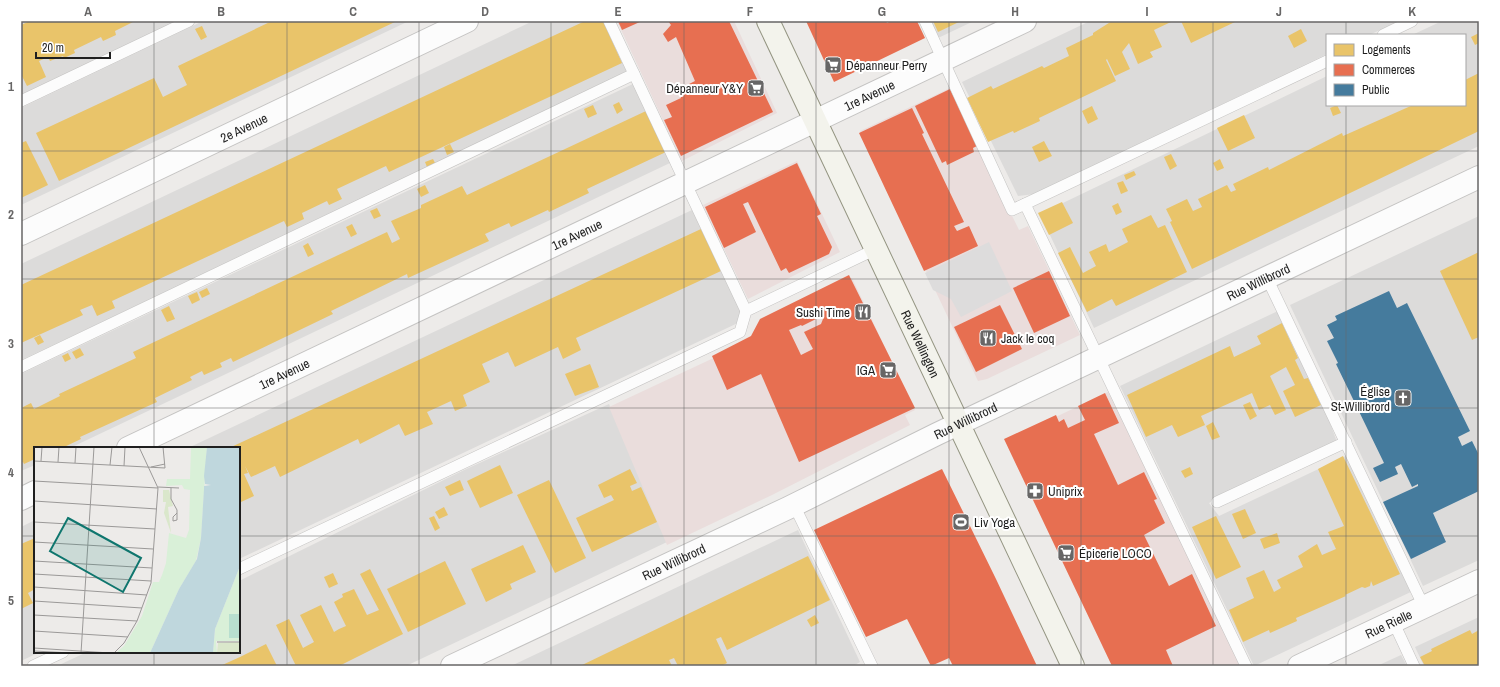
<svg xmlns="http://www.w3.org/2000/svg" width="1500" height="687" font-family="'Archivo Narrow',sans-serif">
<rect width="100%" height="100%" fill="#edebe9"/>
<g fill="#dcdbda">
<path d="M21,21H178L21,96Z"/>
<path d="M203,21H409L21,205V108Z"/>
<path d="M533,21H603L628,74L21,360V264Z"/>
<path d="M930,21H974L938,38Z"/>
<path d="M1090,21H1400L1369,35H1327V54L1035,194L1018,196L962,82Z"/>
<path d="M1442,21H1479V146L1094,328L1040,214L1327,76V105H1465V35H1412Z"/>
<path d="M635,83L672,162L70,448H35V465L21,471V374Z"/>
<path d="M692,210L744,314L742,321L239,559V448H188Z"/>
<path d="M1479,216V560L1423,586L1290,305Z"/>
<path d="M1278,311L1324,407L1337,442L1264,475L1209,503L1219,516L1348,455L1415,590L1254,666L1120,386Z"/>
<path d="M609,404L667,542L406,666H57L87,652H239V581L462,471Z"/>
<path d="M35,520V652H40L21,661V527Z"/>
<path d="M798,530L860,662L853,666H511Z"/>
<path d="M1479,617V666H1424L1415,647Z"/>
<path d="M1401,655L1407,666H1377Z"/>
</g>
<g fill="#eadddc">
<path d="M617,21H734L777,113L682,161Z"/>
<path d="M950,88L1019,230L1028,226L1080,335L987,379L978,381L860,131Z"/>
<path d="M797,161L840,252L748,299L703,205Z"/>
<path d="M852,278L915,410L905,415L910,425L772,495L667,545L609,407L752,340L761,321Z"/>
<path d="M1108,392L1163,503L1241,666H1112L1008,447L1016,436Z"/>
</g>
<path fill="#dddcdc" d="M989,242L1012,291L961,317L951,299L933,290L925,273Z"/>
<g fill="#e9c46a">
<path d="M30,21H135L115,31L116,35L103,41L101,37L74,50L75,53L64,58L63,56L50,61L48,57L39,61L46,77L27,86L21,74V25Z"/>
<path d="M272,21H397L59,181L36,133L154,78L163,97L187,85L178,66Z"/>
<path d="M585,21H603L622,63L389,172L386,166L337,189L342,199L329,205L327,201L302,213L304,219L287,227L284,221L112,301L115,308L97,316L92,305L80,310L83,315L21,343V285Z"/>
<path d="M933,21H961L938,32Z"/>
<path d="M1112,21H1173L1154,30L1162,47L1150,52L1153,57L1138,64L1129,43L1122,52L1130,69L1115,76L1107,59L1106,60L1116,81L1039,118L1040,121L1014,133L1013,131L988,142L967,98L991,86L993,89L1042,66L1044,68L1069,56L1066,48L1093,35V33Z"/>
<path d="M1181,21H1237L1191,43Z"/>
<path d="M202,26L207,37L201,40L195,29Z"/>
<path d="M1301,29L1307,41L1294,48L1288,36Z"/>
<path d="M1479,33V43L1475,45L1471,37Z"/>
<path d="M1479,73V131L1192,269L1170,222L1172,221L1166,209L1187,199L1193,211L1202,207L1198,199L1227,185L1231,192L1236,190L1233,184L1268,167L1269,170L1342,133L1343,136L1413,105H1465V80Z"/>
<path d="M619,102L623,110L617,114L613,105Z"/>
<path d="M593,105L597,114L588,118L584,109Z"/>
<path d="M1337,105L1341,113L1333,116L1330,108Z"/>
<path d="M1092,106L1098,119L1088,124L1082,111Z"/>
<path d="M646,111L666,152L587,189L589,193L549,212L548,210L511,227L509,223L485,234L489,241L408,278L407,274L331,311L333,314L233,362L231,358L220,363L222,367L204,375L202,371L190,377L192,380L155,398L157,402L80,437L81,439L62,448H35V459L24,464L23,462L21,463V408L31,403L34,409L60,396L59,394L136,358L133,352L387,232L392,243L400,239L391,221L421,208V205L462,186L467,195Z"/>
<path d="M1244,115L1255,138L1228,151L1217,128Z"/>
<path d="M26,141L48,185L21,198V143Z"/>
<path d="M1044,141L1052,156L1039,162L1032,147Z"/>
<path d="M450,144L454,152L447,155L444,147Z"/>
<path d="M1171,154L1177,166L1170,170L1164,157Z"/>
<path d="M433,159L435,163L427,167L425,162Z"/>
<path d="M1220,159L1224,168L1217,171L1213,163Z"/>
<path d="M1134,171L1136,175L1126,180L1124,175Z"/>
<path d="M1123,181L1128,191L1121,194L1117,183Z"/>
<path d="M425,185L429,193L421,197L417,189Z"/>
<path d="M1062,202L1073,223L1049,235L1038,213Z"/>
<path d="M1118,203L1122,212L1116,215L1112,206Z"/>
<path d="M377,208L381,216L374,219L370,211Z"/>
<path d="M1151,215L1158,228L1165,225L1187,272L1116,306L1112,299L1087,312L1058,253L1070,247L1083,273L1096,266L1089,252L1106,244L1109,252L1128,242L1122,229Z"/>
<path d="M352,224L357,234L351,237L346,227Z"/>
<path d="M701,229L721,271L576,338L581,350L563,359L558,347L515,367L508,352L482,364L490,382L463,395L467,406L455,411L451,401L438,407L427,412L433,424L405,436L399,424L360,444L358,439L280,477L275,466L251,477L245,466L248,473L244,474L254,496L241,502L239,497V448H229Z"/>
<path d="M308,243L314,254L308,257L303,246Z"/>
<path d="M1479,252V337L1472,340L1440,271Z"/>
<path d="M207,288L210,294L202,298L199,292Z"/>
<path d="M197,292L200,300L192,304L188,296Z"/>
<path d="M169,306L175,319L167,322L161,310Z"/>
<path d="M1282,323L1298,358L1295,360L1304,379L1308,378L1321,405L1295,417L1283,391L1295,385L1286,367L1270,376L1286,410L1275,415L1270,405L1259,410L1252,393L1201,416L1205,425L1178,437L1172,425L1146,437L1127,395L1230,346L1234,357L1261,344L1257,336Z"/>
<path d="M40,335L44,342L38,345L34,338Z"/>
<path d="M80,348L84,355L76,359L72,352Z"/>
<path d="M68,353L71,359L65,362L62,356Z"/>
<path d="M590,364L599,387L575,396L565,374Z"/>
<path d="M1250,402L1257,416L1250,420L1243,405Z"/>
<path d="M1213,422L1220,437L1212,440L1206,426Z"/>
<path d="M1343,456L1400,574L1373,586L1371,581L1370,586L1365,588L1362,587L1345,595L1346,596L1296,618L1297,621L1270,633L1269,630L1243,642L1229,610L1254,598L1246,578L1264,570L1274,592L1281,588L1277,580L1303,567L1298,556L1317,544L1322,555L1336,549L1328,532L1344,526L1318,469Z"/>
<path d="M500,465L513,493L480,508L467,481Z"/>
<path d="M1190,467L1193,474L1185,478L1181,471Z"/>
<path d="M630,469L637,483L630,486L632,491L641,487L657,522L592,552L576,518L614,500L611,495L604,498L598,485Z"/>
<path d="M460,480L464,490L450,496L445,487Z"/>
<path d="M549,480L586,558L555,573L517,495Z"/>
<path d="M444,507L448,515L439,519L435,512Z"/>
<path d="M1245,509L1256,533L1243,539L1232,514Z"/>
<path d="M434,516L440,528L435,531L429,518Z"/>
<path d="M1216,516L1241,567L1216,579L1192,527Z"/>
<path d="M1277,533L1280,543L1264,549L1260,539Z"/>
<path d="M35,538V589L28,593L33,603L21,609V544Z"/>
<path d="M523,545L536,572L510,584L512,589L486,602L471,569Z"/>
<path d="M808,556L830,600L727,650L721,637L716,639L727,663L721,666H678L674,658L669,660L672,666H580Z"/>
<path d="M445,561L466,604L408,632L387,589Z"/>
<path d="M370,569L403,634L339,666H296L276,625L289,619L303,648L314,642L300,615L321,605L334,632L339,629L346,626L334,602L343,597L342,594L354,589L367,615L379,610L360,574Z"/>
<path d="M333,573L338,584L329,588L324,577Z"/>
<path d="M815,615L819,623L811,627L807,620Z"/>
<path d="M1470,630L1472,634L1479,630V666H1425L1420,657L1432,651L1431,649Z"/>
<path d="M266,644L277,666H220L240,657Z"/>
</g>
<g fill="#e76f51" fill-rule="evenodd">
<path d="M618,21H642L622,30Z"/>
<path d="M668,21H729L773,112L681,156L664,120L672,117L666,105L681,98L680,95L684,93L681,88L695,81L676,37L668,42L663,34L671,25Z"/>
<path d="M806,21H886L887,23L891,21H917L925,38L834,82Z"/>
<path d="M950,89L977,146L973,148L974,152L947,165L946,161L942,163L915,106Z"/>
<path d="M912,108L924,133L922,134L964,222L954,226L957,231L969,226L978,246L924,271L859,133Z"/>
<path d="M797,163L821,214L817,216L832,247L829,254L789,273L786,268L781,271L748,202L743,204L756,232L724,248L705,207Z"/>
<path d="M1049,271L1070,316L1034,333L1013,288Z"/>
<path d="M849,275L915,408L799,462L761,374L727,390L712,356L751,336L760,319ZM820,317L823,319L821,324L804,332L813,349L801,355L789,330L801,325L802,326Z"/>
<path d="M1000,305L1022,349L976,372L954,327Z"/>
<path d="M1105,393L1119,423L1094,434L1118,485L1144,472L1157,499L1154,500L1165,523L1144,535L1169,586L1192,574L1216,626L1166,650L1173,666H1112L1004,439L1056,415L1059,422L1064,419L1068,428L1085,420L1078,406Z"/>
<path d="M942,469L996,579L1037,666H953L949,658L931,666L907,619L866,637L814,530Z"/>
</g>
<path fill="#457b9d" d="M1389,291L1397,308L1407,303L1470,431L1458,437L1462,446L1472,441L1479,455V491L1433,513L1446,542L1411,559L1383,502L1418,486V484L1412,487L1401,464L1395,467L1398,474L1380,482L1373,468L1384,463L1336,364L1338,363L1327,341L1334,338L1327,325L1337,320L1335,316Z"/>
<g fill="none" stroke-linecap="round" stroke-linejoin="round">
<g stroke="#c4c3c2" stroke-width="12">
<g id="service">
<path d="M609,21L746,311"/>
<path d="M925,21L1012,210L1025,204L1246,666"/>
<path d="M1383,35L1412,21"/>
<path d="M21,101L189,21"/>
<path d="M1025,204L1327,61"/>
<path d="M1267,278L1424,607"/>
<path d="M21,367L634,74"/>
<path d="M1217,502L1346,442"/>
<path d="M794,505L872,666"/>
<path d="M239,569L740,332L746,311L876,249"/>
<path d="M1393,621L1414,666"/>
<path d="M33,666L63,652"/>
</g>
</g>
<g stroke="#c4c3c2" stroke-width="24">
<g id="minor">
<path id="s1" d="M21,234L467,21"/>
<path id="s2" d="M128,448L1025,21"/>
<path d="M21,499L35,492"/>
<path id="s3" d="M452,666L788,508L937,434L1479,177"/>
<path id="s4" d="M1299,666L1479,581"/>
</g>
</g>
<g stroke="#949582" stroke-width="24">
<g id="secondary">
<path id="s5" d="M768,21L1073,666"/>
</g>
</g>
<use href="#service" stroke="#fcfcfc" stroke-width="11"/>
<use href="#minor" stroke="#fcfcfc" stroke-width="22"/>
<use href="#secondary" stroke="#f3f3ec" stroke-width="22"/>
</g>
<path fill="none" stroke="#676666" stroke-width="1" stroke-opacity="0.55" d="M154,21V448M287,21V666M419,21V666M551,21V666M684,21V666M816,21V666M949,21V666M1081,21V666M1213,21V666M1346,21V35M1346,105V666M21,151H1479M21,279H1479M21,408H1479M21,536H35M239,536H1479M154,652V666"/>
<defs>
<g id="supermarket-square" transform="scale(0.9)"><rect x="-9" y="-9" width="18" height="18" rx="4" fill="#676666" stroke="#fff"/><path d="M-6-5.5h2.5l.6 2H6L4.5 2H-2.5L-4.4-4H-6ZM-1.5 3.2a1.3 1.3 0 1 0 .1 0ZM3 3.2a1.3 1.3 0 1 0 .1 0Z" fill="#fff"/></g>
<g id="restaurant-square" transform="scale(0.9)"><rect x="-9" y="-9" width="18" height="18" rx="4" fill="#676666" stroke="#fff"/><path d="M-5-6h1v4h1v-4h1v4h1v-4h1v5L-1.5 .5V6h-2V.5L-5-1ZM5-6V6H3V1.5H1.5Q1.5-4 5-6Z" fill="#fff"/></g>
<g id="church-square" transform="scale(0.9)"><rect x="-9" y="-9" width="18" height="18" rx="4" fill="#676666" stroke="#fff"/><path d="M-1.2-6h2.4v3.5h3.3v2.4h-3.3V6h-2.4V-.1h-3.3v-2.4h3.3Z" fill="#fff"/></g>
<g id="pharmacy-square" transform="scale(0.9)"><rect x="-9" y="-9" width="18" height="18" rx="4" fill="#676666" stroke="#fff"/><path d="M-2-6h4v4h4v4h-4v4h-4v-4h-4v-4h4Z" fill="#fff"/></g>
<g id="stadium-square" transform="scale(0.9)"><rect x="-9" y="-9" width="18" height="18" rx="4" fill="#676666" stroke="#fff"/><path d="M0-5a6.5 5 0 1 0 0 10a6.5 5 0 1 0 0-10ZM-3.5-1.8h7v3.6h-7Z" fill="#fff"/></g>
</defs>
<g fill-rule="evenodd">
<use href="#supermarket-square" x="833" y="65"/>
<use href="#supermarket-square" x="756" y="88"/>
<use href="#restaurant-square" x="863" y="312"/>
<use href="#restaurant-square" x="988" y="338"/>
<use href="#supermarket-square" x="888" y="370"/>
<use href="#church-square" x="1403" y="398"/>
<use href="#pharmacy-square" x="1035" y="491"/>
<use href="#stadium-square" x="961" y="522"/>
<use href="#supermarket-square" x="1066" y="553"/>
</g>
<g text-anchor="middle" stroke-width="4" stroke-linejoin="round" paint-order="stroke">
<g font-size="13" fill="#1f1f1f" stroke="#fff" text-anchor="start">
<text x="846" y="70">Dépanneur Perry</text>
<text x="743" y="93" text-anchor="end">Dépanneur Y&amp;Y</text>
<text x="850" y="317" text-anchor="end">Sushi Time</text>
<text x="1001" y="343">Jack le coq</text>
<text x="875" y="375" text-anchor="end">IGA</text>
<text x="1390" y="396" text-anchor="end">Église<tspan x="1390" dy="15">St-Willibrord</tspan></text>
<text x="1048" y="496">Uniprix</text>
<text x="974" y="527">Liv Yoga</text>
<text x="1079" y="558">Épicerie LOCO</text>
</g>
<g font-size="13" fill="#1f1f1f" stroke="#fff">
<text dy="5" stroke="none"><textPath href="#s2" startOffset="821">1re Avenue</textPath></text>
<text dy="5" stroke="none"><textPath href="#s1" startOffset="247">2e Avenue</textPath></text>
<text dy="5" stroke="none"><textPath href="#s2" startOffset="497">1re Avenue</textPath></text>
<text dy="5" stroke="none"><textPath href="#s3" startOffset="893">Rue Willibrord</textPath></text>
<text dy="5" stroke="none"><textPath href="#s5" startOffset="357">Rue Wellington</textPath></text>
<text dy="5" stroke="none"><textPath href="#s2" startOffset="173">1re Avenue</textPath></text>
<text dy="5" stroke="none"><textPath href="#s3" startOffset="569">Rue Willibrord</textPath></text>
<text dy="5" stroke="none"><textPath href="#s3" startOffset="245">Rue Willibrord</textPath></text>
<text dy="5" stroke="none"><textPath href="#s4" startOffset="99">Rue Rielle</textPath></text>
</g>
</g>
<g transform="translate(34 447)">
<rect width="206" height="206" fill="#edebe9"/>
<path d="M129,43H135L139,59L134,60L137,86L130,66L132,55H129ZM206,195V206H183L184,196Z" fill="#dae7cb"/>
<path d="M157,0H173L167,91L162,114L145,142L116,206H82L90,199L108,169L119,135H125L128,128L132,116L135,86L152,91L155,83L156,43L150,42L148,38L132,39L133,32H156ZM206,119V194H182L183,206H179L181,182Z" fill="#d9f0d8"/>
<path d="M195,167H206V191H195Z" fill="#b8dfcf"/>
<path d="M173,0H206V119L181,182L179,206H116L145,142L163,112L167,91L170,42V39L177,38L171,37L170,29Z" fill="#bfd7dd"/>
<path fill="none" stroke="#9b9998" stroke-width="1" d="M0,14L131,21L129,0M7,14L8,0M24,15L25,0M41,16L42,0M76,18L78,0M90,19L91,0M117,20L131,17M0,34L124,41M124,40L145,41M137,41V52L143,63V73L139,74V70L143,66M0,54L123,62M0,75L121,82M0,95L119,102M0,114L118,121M0,127L117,134M0,140L113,148M0,154L108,161M0,168L103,174M0,184L94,190M183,195H206M0,201L76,206M0,204L37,206M47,206L60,0M80,206L90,196L103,174L117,136L124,41L105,0"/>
<path fill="#0f766e" fill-opacity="0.15" stroke="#0f766e" stroke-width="2" d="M34,71L107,111L89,145L16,104Z"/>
<rect width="206" height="206" fill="none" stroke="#1f1f1f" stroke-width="2"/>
</g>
<rect width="1500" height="687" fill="none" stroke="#ffffff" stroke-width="44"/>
<rect x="1326" y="34" width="140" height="72" fill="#ffffff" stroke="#a5a5a5"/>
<rect x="1334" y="44" width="20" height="12" fill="#e9c46a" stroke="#a5a5a5"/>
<text x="1362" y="54" font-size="12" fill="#1f1f1f">Logements</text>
<rect x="1334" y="64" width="20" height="12" fill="#e76f51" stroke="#a5a5a5"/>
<text x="1362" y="74" font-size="12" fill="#1f1f1f">Commerces</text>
<rect x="1334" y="84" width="20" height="12" fill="#457b9d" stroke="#a5a5a5"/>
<text x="1362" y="94" font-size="12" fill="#1f1f1f">Public</text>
<path d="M36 52v6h74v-6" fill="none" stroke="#1f1f1f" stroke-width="2"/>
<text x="42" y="52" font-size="12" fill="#1f1f1f" stroke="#ffffff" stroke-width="3" paint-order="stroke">20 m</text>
<rect x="22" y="22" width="1456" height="643" fill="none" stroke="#676666" stroke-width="1.5"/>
<g font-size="13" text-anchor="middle" font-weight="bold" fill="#676666">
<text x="88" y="16">A</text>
<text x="221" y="16">B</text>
<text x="353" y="16">C</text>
<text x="485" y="16">D</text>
<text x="618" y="16">E</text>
<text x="750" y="16">F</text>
<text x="882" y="16">G</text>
<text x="1015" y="16">H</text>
<text x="1147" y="16">I</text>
<text x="1279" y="16">J</text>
<text x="1412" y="16">K</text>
<text x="11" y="91">1</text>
<text x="11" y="219">2</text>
<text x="11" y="348">3</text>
<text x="11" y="477">4</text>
<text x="11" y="605">5</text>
</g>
</svg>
